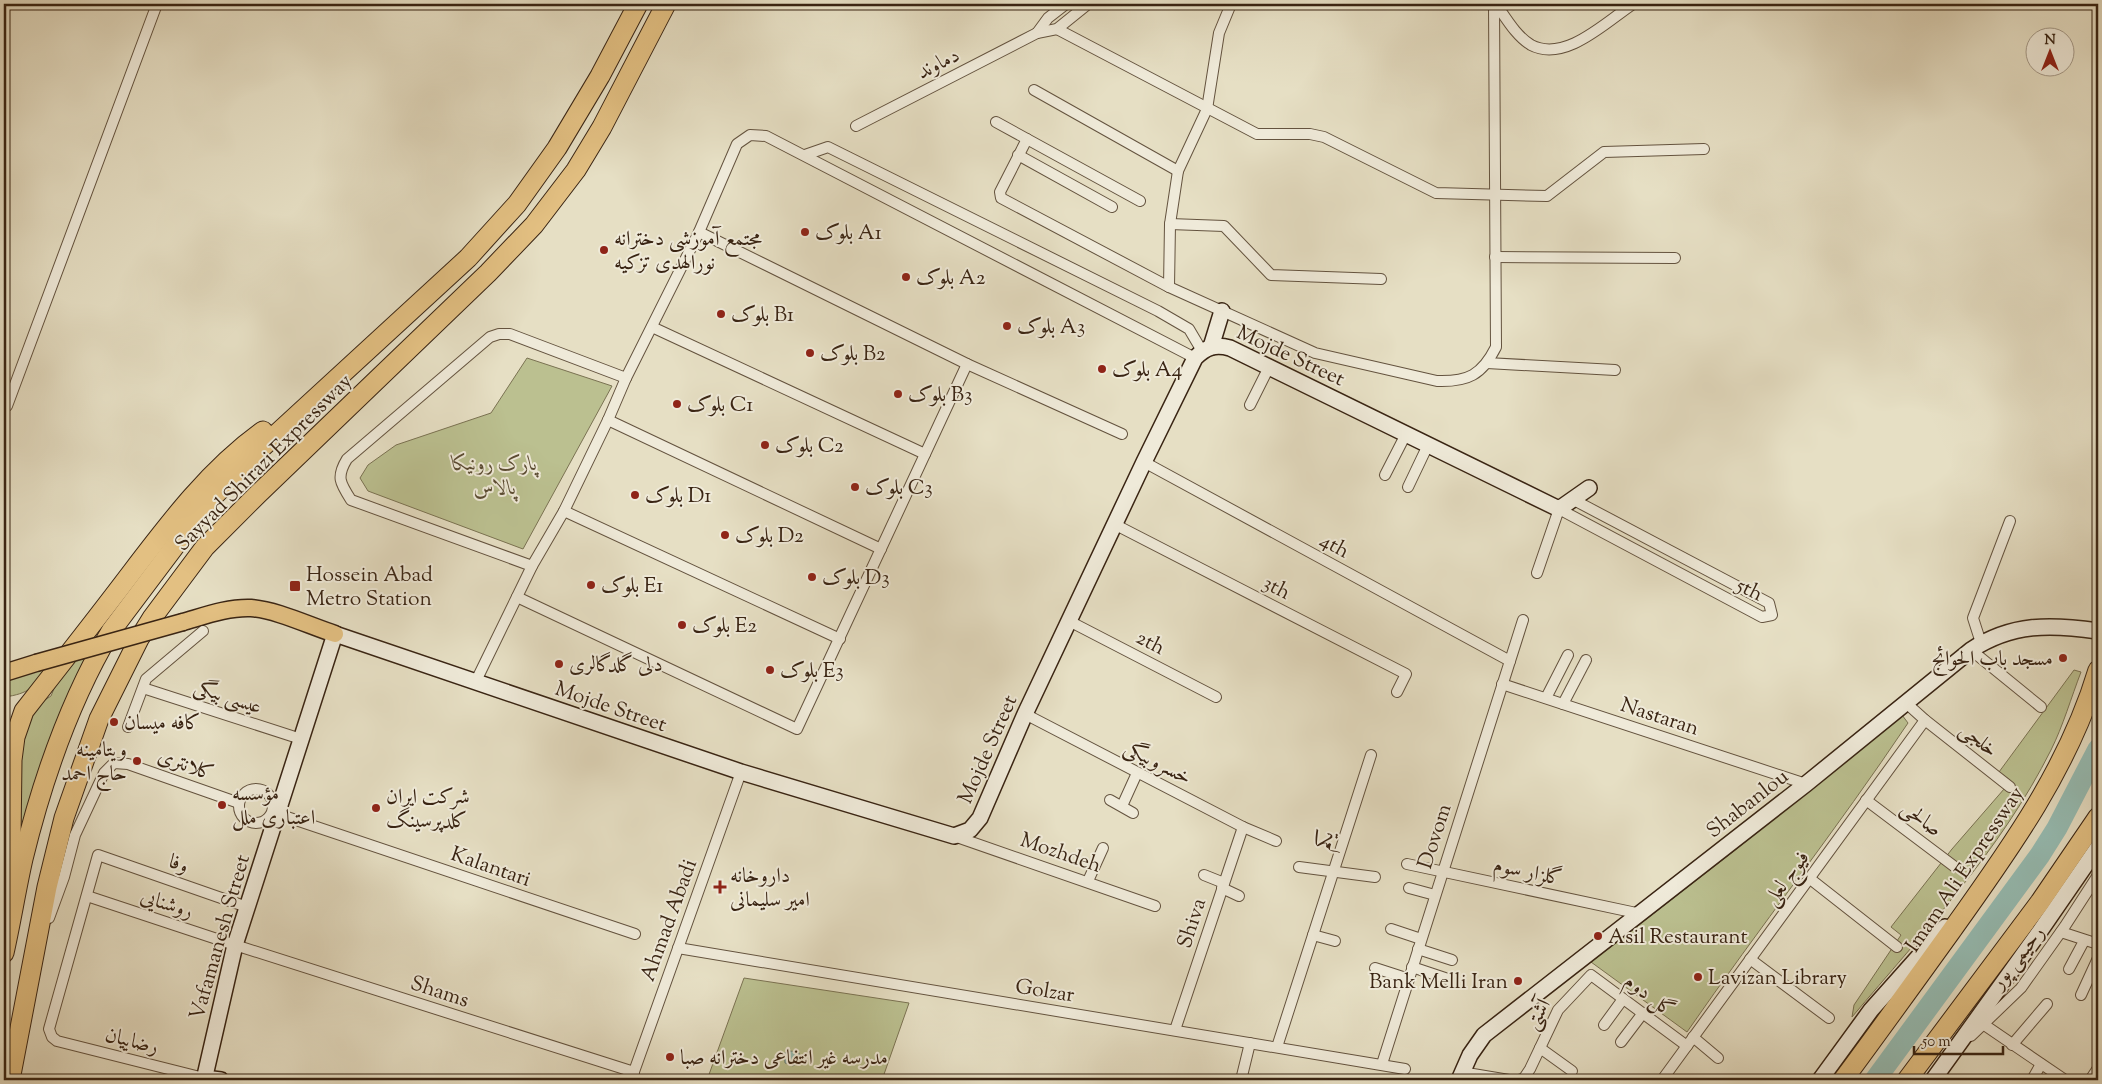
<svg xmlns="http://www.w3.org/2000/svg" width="2102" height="1084" font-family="'Sorts Mill Goudy',Amiri,serif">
<rect width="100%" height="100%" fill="#e6dfc4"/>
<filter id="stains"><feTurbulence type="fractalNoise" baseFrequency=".004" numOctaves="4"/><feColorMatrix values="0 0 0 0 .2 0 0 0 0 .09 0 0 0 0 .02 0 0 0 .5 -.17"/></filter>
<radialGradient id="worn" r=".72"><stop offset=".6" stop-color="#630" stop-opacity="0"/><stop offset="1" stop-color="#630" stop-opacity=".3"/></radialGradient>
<g fill="#bbc090" stroke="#7a7252">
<path d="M527,358L612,386L523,549L368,491L360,478L368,465L396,445L491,413Z"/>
<path d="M89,654L22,828L16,845L17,750L37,705L51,696L65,662Z"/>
<path d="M50,667C36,686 29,694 4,697V682Z"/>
<path d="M2074,670L2081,672C2071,698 2063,726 2051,750C2001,850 1923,933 1852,1017L1854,1005L1901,935L1891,927L1952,849L2011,781L1999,772Z"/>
<path d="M1902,715L1908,723C1837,829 1759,928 1687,1032L1591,962L1734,851Z"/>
<path d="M744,978L909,1003L882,1080H707Z"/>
</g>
<path fill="#96bdb4" stroke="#718074" d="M791,1051L799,1053L801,1060L793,1066L785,1063L784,1053Z"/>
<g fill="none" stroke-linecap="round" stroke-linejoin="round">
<path stroke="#96bdb4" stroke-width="21" d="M1875,1080L2040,855L2057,828L2098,749"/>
<g stroke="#64533f" stroke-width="12">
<g id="street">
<path d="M1231,4L1219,33L1207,109L1178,171L1170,224L1169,287L1315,353L1437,381C1468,382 1482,375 1496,347L1494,4"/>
<path d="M1496,4C1506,18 1516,36 1531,45C1565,63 1606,22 1633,4"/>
<path d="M1057,29L1257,134H1310L1324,137L1436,193L1547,196L1604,152L1704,149"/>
<path d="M1037,33L1048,18L1066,4"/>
<path d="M1034,90L1178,171"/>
<path d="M996,122L1140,201"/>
<path d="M856,126L1037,33L1057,29L1088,4"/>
<path d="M1027,139L1000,192L1001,198L1169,287"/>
<path d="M805,155L828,147L1158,311L1189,329L1202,351"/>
<path d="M1018,155L1112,207"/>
<path d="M1170,224L1224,226L1271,275L1381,279"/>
<path d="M699,232L967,364L1122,434"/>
<path d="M1495,257L1675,258"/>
<path d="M652,327L925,454"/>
<path d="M1487,363L1615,370"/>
<path d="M1250,405L1269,367"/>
<path d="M7,406L157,4"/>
<path d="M608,420L881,549"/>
<path d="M1144,462L1510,661"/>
<path d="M1385,475L1406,434"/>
<path d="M1408,487L1428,445"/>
<path d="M564,511L840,639"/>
<path d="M1114,524L1406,674L1397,692"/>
<path d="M532,566L351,500C340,483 336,477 347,459L490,337L499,334H510L626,378"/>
<path d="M1537,573L1559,509L1762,617L1772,615L1769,603L1572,499"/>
<path d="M517,597L797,729L967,364"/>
<path d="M1069,621L1216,697"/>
<path d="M1981,643L1973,618L2010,521"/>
<path d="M1971,650L2041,707"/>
<path d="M475,683L532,566L564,511L608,420L626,378L699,232L737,144L750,135L766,136L1195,358"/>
<path d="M1502,684L1806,784"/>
<path d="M143,688L301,739"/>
<path d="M1546,698L1568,655"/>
<path d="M1905,702L1925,720L2010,787"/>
<path d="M1563,704L1586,660"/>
<path d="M1025,714L1243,827L1276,841"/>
<path d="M128,727L146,679L203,631"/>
<circle cx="256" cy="806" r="17"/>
<path d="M1110,800L1133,813"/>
<path d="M1866,800L1955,867"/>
<path d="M1122,806L1137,773"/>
<path d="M278,814L635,934"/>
<path d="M954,836L1155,906"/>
<path d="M1407,864L1641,914"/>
<path d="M1299,867L1375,877"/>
<path d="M1204,875L1224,883"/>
<path d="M1809,878L1897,947"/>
<path d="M1088,881L1103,848"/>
<path d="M1222,888L1239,896"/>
<path d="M1409,888L1435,895"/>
<path d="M87,896L235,945L634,1072"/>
<path d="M49,918L64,877L75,835L104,773L114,763L128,764L239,803"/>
<path d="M1391,929L1421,939"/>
<path d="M2061,932L2098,944"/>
<path d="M1313,935L1335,941"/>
<path d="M678,948L1405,1069"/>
<path d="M1418,949L1452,960"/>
<path d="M1750,959L1829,1018"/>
<path d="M1412,967L1448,979"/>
<path d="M1375,968L1409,979"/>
<path d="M2069,969L2084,941"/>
<path d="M2081,995L2098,958"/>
<path d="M1983,1024L2065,1080"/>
<path d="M1604,1025L1623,999"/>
<path d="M1175,1030L1243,827"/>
<path d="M1971,1036L2021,988L2065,926L2098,875"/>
<path d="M1693,1037L1718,1058"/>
<path d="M1621,1042L1643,1013"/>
<path d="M2012,1045L2047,1004"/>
<path d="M1277,1047L1371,755"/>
<path d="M1540,1048L1572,1071"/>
<path d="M1382,1064L1523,620"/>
<path d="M1461,1072L1509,1080"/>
<path d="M204,1078L57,1041L52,1037L49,1029L98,855L247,907"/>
<path d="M631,1080L741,772"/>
<path d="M1241,1080L1250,1043"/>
<path d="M1519,1080L1524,1078L1530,1069L1558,1010L1591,975L1687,1046"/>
<path d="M1662,1080L1925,720"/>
<path d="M2032,1080L2041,1064"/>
<path d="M2090,1080L2098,1068"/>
</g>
</g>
<g stroke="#392413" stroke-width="18">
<g id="secondary">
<path d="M1211,347L1222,311"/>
<path d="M204,1078L221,1080"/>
<path d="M204,1080L235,945L335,634L741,772L954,836L970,830L980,818L1025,714L1144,462L1195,358C1206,347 1215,344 1230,348L1559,509L1589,488"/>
<path d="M1459,1080L1470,1055L1484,1035L1806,784L1971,650C2012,623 2051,624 2098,631"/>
<path d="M1820,1080L1871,1010L1945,927"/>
<path d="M1933,1080L2038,934L2098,847"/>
</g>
</g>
<g stroke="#392413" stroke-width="19">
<g id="primary">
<path d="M183,622C204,616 228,607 251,608C277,610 310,626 335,634"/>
<path d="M4,673L36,663"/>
</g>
</g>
<g stroke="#392413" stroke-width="21">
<g id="highway">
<path d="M5,910V879L11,841L12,760L15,737L24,711C57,669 90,627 122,585C164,530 206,472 263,431"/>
<path d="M4,953C11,922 16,890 23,859C42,781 70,700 111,631L208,502L257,452L468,258L517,204L557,148L600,76L638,4"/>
<path d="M10,1080L47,887L64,818L99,719L139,639L152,618L205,547L258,494L488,273L534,225L576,170L602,127L666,4"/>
<path d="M1843,1080C1880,1030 1916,980 1952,930C2010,849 2069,767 2098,670"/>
<path d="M1907,1080L2040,902L2098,817"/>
</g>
</g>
<use href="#street" stroke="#efead9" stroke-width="10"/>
<use href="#secondary" stroke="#efead9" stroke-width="15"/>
<use href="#primary" stroke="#e3c082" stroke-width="16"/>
<use href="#highway" stroke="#e3c082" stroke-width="19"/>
<g stroke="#392413" stroke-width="19" stroke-linecap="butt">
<path id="primary-bridge" d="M36,663L183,622"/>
</g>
<use href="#primary-bridge" stroke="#e3c082" stroke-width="16"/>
</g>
<g fill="#8f2418" stroke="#efead9" stroke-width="2">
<circle cx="805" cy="232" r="5"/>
<circle cx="604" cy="250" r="5"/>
<circle cx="906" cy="277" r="5"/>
<circle cx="721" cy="314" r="5"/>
<circle cx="1007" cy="326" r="5"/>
<circle cx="810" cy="353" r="5"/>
<circle cx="1102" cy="369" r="5"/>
<circle cx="898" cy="394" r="5"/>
<circle cx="677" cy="404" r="5"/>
<circle cx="765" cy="445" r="5"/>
<circle cx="855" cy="487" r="5"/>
<circle cx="635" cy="495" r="5"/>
<circle cx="725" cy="535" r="5"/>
<circle cx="812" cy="577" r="5"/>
<circle cx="591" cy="585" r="5"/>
<rect x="289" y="580" width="12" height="12" rx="2.5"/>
<circle cx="682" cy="625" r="5"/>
<circle cx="2063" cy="658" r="5"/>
<circle cx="559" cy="664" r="5"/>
<circle cx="770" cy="670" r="5"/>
<circle cx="114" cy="722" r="5"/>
<circle cx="137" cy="761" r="5"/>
<circle cx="222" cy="805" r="5"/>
<circle cx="376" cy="808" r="5"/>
<path d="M717.5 879.5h5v5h5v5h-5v5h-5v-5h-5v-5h5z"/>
<circle cx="1598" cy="936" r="5"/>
<circle cx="1698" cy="977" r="5"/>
<circle cx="1518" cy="981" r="5"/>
<circle cx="670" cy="1057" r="5"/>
</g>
<g text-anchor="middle" stroke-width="4" stroke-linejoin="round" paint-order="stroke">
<g font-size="21" fill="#392413" stroke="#efead9">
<text transform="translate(938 63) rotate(-27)" y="7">دماوند</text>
<text transform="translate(1291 355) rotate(25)" y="7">Mojde Street</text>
<text transform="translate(263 462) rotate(-45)" y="7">Sayyad Shirazi Expressway</text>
<text transform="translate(1335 545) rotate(28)" y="7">4th</text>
<text transform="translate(1277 587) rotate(27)" y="7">3th</text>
<text transform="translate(1750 589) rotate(26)" y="7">5th</text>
<text transform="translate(1151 642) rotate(27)" y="7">2th</text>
<text transform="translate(228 696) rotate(18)" y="7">عیسی بیگی</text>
<text transform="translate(611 706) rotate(19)" y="7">Mojde Street</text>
<text transform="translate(1660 716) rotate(18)" y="7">Nastaran</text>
<text transform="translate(1979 739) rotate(38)" y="7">خلجی</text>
<text transform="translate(987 749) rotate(-66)" y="7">Mojde Street</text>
<text transform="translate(1158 762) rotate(27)" y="7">خسروبیگی</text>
<text transform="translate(186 764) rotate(20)" y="7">کلانتری</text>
<text transform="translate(1747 803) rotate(-38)" y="7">Shabanlou</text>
<text transform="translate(1922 818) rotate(37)" y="7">صالحی</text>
<text transform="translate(1434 836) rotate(-72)" y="7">Dovom</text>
<text transform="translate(1324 840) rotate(-72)" y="7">یکم</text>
<text transform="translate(1061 852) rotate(19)" y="7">Mozhdeh</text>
<text transform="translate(179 863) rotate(19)" y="7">وفا</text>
<text transform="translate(491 866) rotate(19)" y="7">Kalantari</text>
<text transform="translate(1964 869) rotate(-56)" y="7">Imam Ali Expressway</text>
<text transform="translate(1528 871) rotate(12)" y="7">گلزار سوم</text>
<text transform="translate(1786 878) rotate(-54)" y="7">فیوج لعلی</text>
<text transform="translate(167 903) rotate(18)" y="7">روشنایی</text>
<text transform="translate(668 920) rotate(-70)" y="7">Ahmad Abadi</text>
<text transform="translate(1191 923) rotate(-72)" y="7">Shiva</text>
<text transform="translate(219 937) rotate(-74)" y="7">Vafamanesh Street</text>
<text transform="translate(2017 957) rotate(-52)" y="7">رحیمی پور</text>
<text transform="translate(1045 990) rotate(9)" y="7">Golzar</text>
<text transform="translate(440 991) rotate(18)" y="7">Shams</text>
<text transform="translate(1650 995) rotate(37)" y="7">گل دوم</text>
<text transform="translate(1537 1014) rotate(-61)" y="7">آشتی</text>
<text transform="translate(132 1040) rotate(14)" y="7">رضاییان</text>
</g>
<g font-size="21" fill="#392413" stroke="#efead9" text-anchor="start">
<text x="815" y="239">بلوک A1</text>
<text x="614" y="245">مجتمع آموزشی دخترانه<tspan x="614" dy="24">نورالهدی تزکیه</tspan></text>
<text x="916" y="284">بلوک A2</text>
<text x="731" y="321">بلوک B1</text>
<text x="1017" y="333">بلوک A3</text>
<text x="820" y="360">بلوک B2</text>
<text x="1112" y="376">بلوک A4</text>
<text x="908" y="401">بلوک B3</text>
<text x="687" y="411">بلوک C1</text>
<text x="775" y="452">بلوک C2</text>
<text x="865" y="494">بلوک C3</text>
<text x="645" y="502">بلوک D1</text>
<text x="735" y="542">بلوک D2</text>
<text x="306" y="581">Hossein Abad<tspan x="306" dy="24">Metro Station</tspan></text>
<text x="822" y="584">بلوک D3</text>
<text x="601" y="592">بلوک E1</text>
<text x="692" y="632">بلوک E2</text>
<text x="2053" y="665" text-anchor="end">مسجد باب الحوائج</text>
<text x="569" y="671">دلی گلدگالری</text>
<text x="780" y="677">بلوک E3</text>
<text x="124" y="729">کافه میسان</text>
<text x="127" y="756" text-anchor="end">ویتامینه<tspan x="127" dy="24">حاج احمد</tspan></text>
<text x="232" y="800">مؤسسه<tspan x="232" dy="24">اعتباری ملل</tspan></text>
<text x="386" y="803">شرکت ایران<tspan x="386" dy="24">کلدپرسینگ</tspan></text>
<text x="730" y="882">داروخانه<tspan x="730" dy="24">امیر سلیمانی</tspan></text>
<text x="1608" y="943">Asil Restaurant</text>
<text x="1708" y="984">Lavizan Library</text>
<text x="1508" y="988" text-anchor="end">Bank Melli Iran</text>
<text x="680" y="1064">مدرسه غیر انتفاعی دخترانه صبا</text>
</g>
<g font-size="21" font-style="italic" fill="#5a4b32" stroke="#efead9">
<text x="495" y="470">پارک رونیکا<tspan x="495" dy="24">پالاس</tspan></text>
</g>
</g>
<rect width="2102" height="1084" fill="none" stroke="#e6dfc4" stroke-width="20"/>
<rect x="5" y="5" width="2092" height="1074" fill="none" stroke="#392413" stroke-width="2.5"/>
<rect x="10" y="10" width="2082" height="1064" fill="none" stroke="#392413"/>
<g transform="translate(2050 52)"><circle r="24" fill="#efead9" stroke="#a69b8a"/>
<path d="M0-4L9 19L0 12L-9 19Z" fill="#8f2418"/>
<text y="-8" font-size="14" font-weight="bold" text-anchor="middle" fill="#392413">N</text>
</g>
<path d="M1914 1046v8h89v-8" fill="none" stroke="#392413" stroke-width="2.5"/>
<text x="1922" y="1046" font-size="15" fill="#392413" stroke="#efead9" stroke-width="4" paint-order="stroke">50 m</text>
<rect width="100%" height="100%" filter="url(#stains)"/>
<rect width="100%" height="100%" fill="url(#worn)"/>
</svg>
